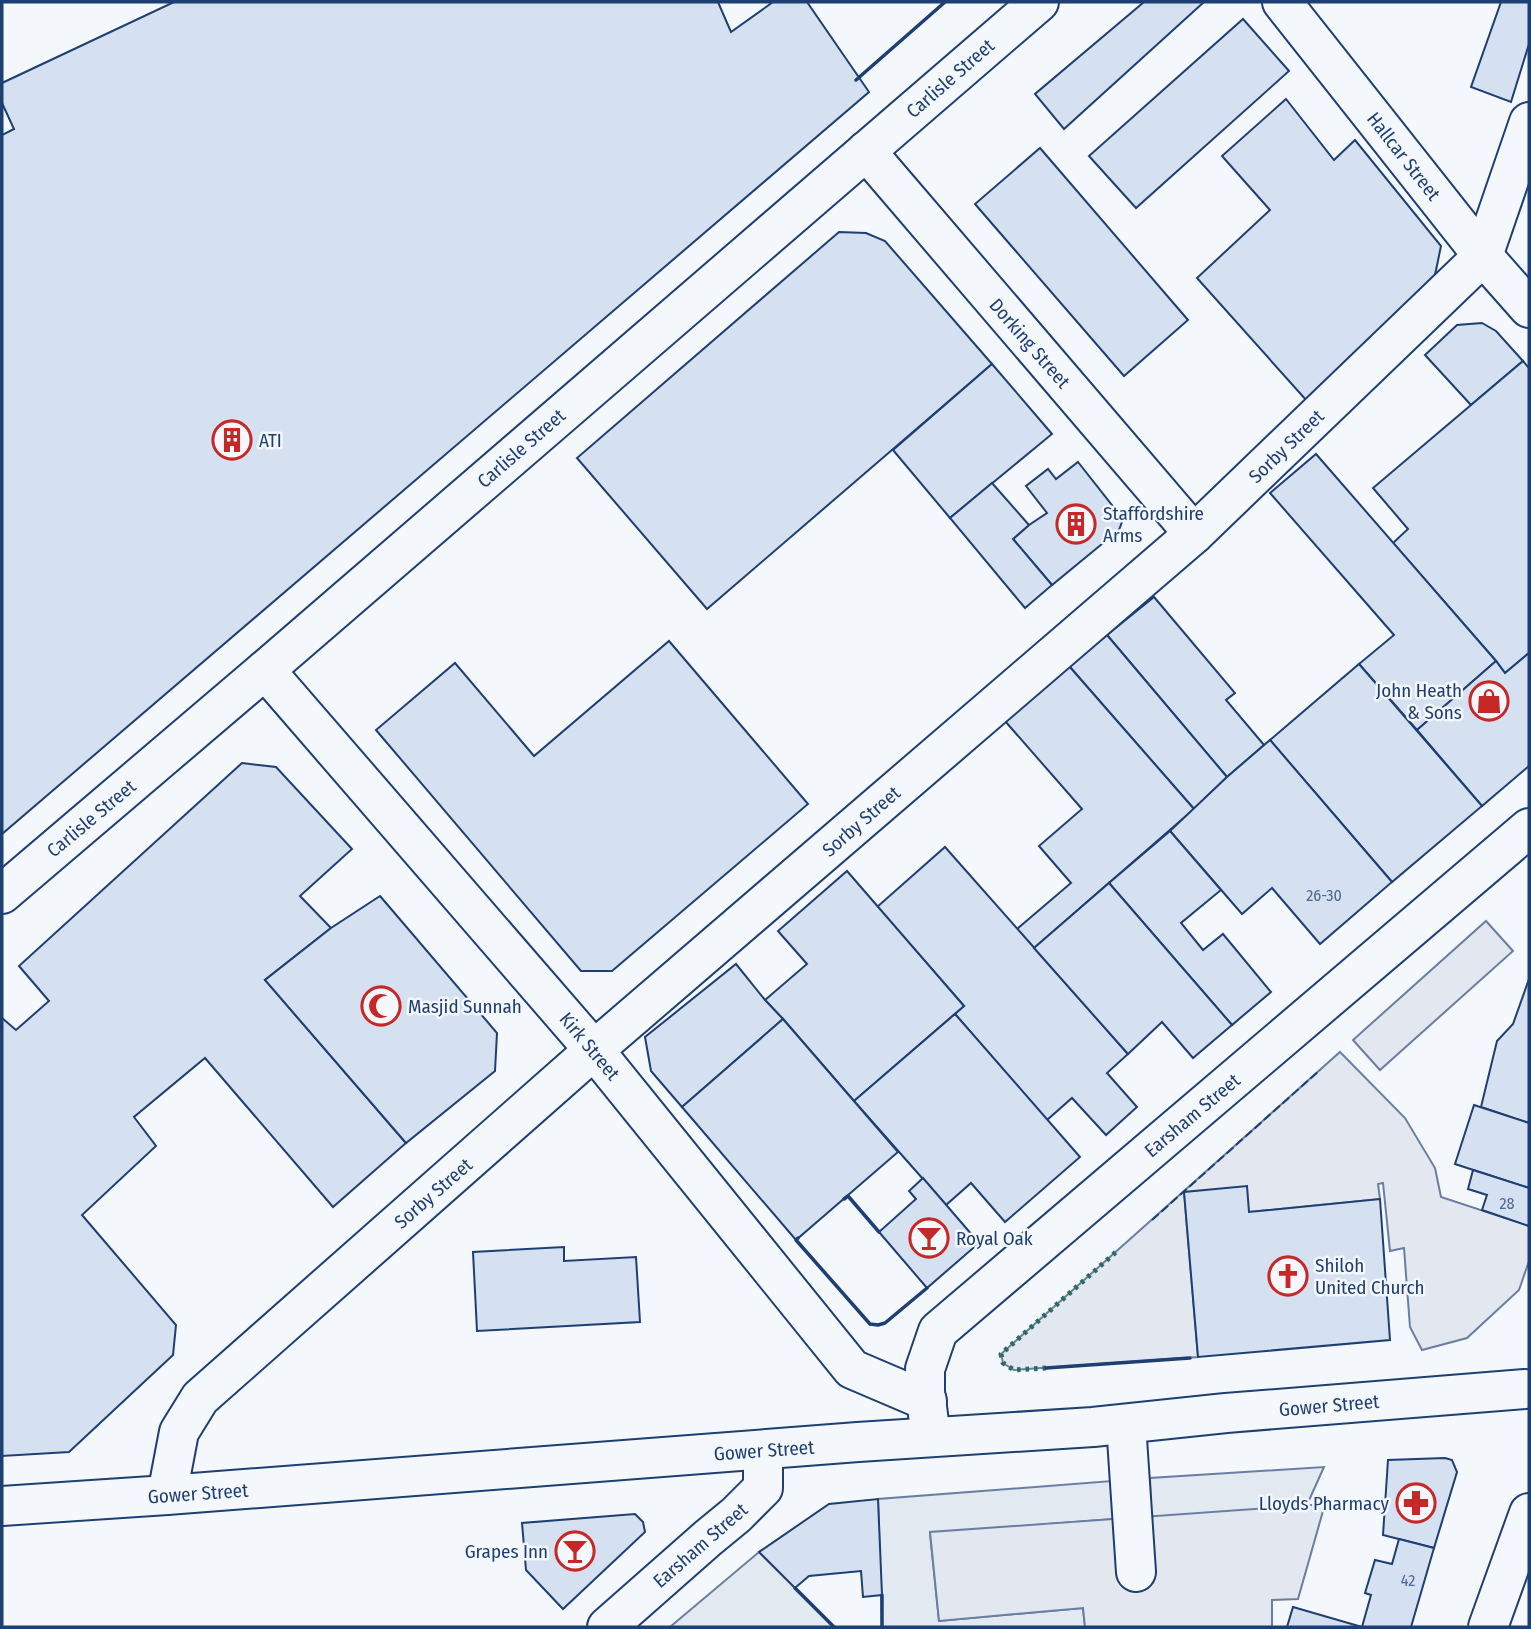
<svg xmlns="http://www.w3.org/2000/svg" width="1531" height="1629" font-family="'Fira Sans Condensed',sans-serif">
<rect width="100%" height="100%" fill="#f4f7fb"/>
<g fill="#e3e9f0" stroke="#687fa3" stroke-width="2">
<path d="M1324,1467L1306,1507L1151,1517L1150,1478Z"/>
<path d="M1112,1481L1113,1519L930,1533L939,1621L1083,1608L1085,1627H882L878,1499Z"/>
<path d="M759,1552L834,1627H670Z"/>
</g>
<g fill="#e3e8f0" stroke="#687fa3" stroke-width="2">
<path d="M1486,921L1513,951L1380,1070L1353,1040Z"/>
<path d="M1340,1052L1405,1118L1435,1168L1441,1197L1529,1226V1261L1519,1290L1467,1338L1422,1350L1410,1327L1404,1248L1390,1251L1383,1183L1378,1184L1380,1199L1249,1212L1184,1192L1198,1357L1014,1370L1003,1363L1001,1354Z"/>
<path d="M1325,1504L1298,1599L1272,1600V1627H1085L1083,1608L939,1621L930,1532Z"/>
</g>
<g fill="#d5e0f0" stroke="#1d3f73" stroke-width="2">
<path d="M174,2H718L731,32L773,2H807L869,92L2,834V135L14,129L2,103V83Z"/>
<path d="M1144,2H1204L1064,129L1035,94Z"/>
<path d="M1501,2H1529V44L1511,102L1471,87Z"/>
<path d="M1243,19L1289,71L1136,208L1089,156Z"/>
<path d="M1286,99L1334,160L1355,140L1441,246L1435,275L1307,401L1197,278L1270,210L1222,156Z"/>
<path d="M1040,148L1188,320L1124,376L975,204Z"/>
<path d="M839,232L866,233L885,241L992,364L707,609L577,458Z"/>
<path d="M1482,323L1496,331L1523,361L1471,405L1425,355L1457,325Z"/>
<path d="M1523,361L1529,368V653L1505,673L1496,661L1393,543L1408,529L1373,488Z"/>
<path d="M992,364L1052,434L950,518L893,450Z"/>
<path d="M1316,454L1496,661L1417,730L1359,664L1394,635L1270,493Z"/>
<path d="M1078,462L1119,514L1122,522L1119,530L1052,585L1013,539L1029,525L1047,513L1026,486L1048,469L1056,479Z"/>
<path d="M992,483L1029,525L1013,539L1052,585L1025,608L950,518Z"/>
<path d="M1154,597L1235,693L1226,700L1264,745L1227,777L1107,635Z"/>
<path d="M1107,635L1227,777L1194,809L1069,666Z"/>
<path d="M669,641L808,804L612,971H581L376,730L455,663L534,756Z"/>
<path d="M1529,653V766L1482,806L1417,730L1496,661L1505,673Z"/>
<path d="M1359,664L1482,806L1392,882L1270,740Z"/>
<path d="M1069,666L1194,809L1034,948L1017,929L1071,883L1039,846L1082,809L1005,721Z"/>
<path d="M1270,740L1392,882L1320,944L1272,888L1242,914L1170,831L1227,777Z"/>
<path d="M242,763L276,767L352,849L300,896L331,928L265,980L406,1143L333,1207L205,1058L134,1117L156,1146L82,1215L176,1325L173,1355L69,1452L2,1456V1018L16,1030L49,1001L19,966Z"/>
<path d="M1170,831L1221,890L1181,923L1203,950L1223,934L1271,992L1232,1025L1109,883Z"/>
<path d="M945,847L1128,1054L1107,1073L1137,1107L1106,1135L1072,1098L1047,1120L955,1014L964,1006L877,907Z"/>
<path d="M847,871L964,1006L854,1101L783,1019L765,1000L807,964L778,931Z"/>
<path d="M1109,883L1232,1025L1193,1058L1162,1022L1128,1054L1034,948Z"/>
<path d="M380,896L497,1033L495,1071L406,1143L265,980L331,928Z"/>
<path d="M736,964L765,1000L783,1019L682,1107L651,1071L645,1037Z"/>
<path d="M1529,979V1123L1481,1107L1497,1041L1513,1024Z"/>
<path d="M955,1014L1080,1157L1005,1222L971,1183L946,1205L854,1101Z"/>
<path d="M783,1019L898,1152L796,1240L682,1107Z"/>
<path d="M1474,1105L1529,1123V1188L1455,1164Z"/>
<path d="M1473,1170L1529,1188V1226L1482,1210L1487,1195L1468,1189Z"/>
<path d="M923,1178L979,1243L927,1288L879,1232L916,1199L909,1191Z"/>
<path d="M1247,1186L1249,1212L1380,1199L1390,1340L1198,1357L1184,1192Z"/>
<path d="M564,1247V1261L636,1257L640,1322L477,1331L473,1252Z"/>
<path d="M1445,1458L1452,1460L1457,1472L1434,1548L1383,1535L1388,1460Z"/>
<path d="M878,1499L882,1595L863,1597L861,1571L809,1576L795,1588L759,1552L829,1504Z"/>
<path d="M635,1514L643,1522L645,1532L563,1609L526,1570L522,1523Z"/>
<path d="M1399,1539L1434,1548L1411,1627H1362L1371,1595L1365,1593L1375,1560L1392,1564Z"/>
<path d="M1293,1607L1362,1627H1363H1287Z"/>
</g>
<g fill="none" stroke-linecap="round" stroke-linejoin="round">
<g stroke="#1d3f73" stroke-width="42">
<g id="minor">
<path d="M1282,2L1483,256L1529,308"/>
<path d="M866,151L1194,534"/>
<path d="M265,670L594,1050L852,1369L927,1401"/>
<path d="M2,894L265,670L1039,2"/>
<path d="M929,1422L925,1392V1369L938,1331L1529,828"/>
<path d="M1126,1424L1136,1572"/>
<path d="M167,1495L179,1432L200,1398L594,1050L1194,534L1483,256L1529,122"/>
<path d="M607,1627L708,1538L736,1515L763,1488V1450"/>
<path d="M1488,1627L1529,1513"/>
</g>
</g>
<g stroke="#1d3f73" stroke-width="42">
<path id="major" d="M2,1506L167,1495L858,1442L1093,1427L1226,1413L1525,1389"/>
</g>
<use href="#minor" stroke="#f4f7fb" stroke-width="38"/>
<use href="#major" stroke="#f4f7fb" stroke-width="38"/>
<path stroke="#2c6c60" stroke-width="5" stroke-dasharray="3.5 5" stroke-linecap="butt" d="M1046,1368L1014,1370L1003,1363L1001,1354L1116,1252"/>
<path stroke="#1d3f73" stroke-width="2" stroke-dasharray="9 3.5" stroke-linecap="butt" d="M1152,1220L1320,1070"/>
<g stroke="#1d3f73" stroke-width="3.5">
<path d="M856,80L945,2"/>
<path d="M844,1199L848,1196L879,1232"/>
<path d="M798,1238L796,1240L870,1324L878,1325L885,1323L927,1288"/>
<path d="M1046,1368L1190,1358"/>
<path d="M795,1588L834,1627"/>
<path d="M882,1595V1627"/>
</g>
</g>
<defs>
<g id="building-ring" transform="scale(2.0125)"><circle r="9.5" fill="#f4f7fb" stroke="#c62828" stroke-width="1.5"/><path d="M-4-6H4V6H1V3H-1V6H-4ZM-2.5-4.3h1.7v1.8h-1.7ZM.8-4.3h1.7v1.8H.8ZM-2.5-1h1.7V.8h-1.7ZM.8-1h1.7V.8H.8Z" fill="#c62828"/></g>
<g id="shop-ring" transform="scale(2.0125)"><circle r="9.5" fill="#f4f7fb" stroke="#c62828" stroke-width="1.5"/><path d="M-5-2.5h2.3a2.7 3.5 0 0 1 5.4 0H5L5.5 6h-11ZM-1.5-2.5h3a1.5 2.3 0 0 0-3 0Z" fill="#c62828"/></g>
<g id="mosque-ring" transform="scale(2.0125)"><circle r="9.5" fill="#f4f7fb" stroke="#c62828" stroke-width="1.5"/><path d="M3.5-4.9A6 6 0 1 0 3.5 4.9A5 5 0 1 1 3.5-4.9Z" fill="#c62828"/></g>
<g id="bar-ring" transform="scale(2.0125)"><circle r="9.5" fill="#f4f7fb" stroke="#c62828" stroke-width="1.5"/><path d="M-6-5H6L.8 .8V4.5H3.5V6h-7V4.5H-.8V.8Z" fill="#c62828"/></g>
<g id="church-ring" transform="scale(2.0125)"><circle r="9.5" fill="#f4f7fb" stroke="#c62828" stroke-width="1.5"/><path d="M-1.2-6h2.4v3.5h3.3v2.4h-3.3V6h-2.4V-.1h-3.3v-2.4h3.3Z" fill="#c62828"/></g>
<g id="pharmacy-ring" transform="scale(2.0125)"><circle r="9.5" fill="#f4f7fb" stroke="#c62828" stroke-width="1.5"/><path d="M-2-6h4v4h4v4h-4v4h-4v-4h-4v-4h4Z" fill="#c62828"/></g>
</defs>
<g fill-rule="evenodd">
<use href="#building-ring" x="232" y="440"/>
<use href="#building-ring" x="1076" y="524"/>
<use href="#shop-ring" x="1489" y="701"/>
<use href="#mosque-ring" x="381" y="1006"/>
<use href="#bar-ring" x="929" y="1238"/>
<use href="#church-ring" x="1288" y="1276"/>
<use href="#pharmacy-ring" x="1416" y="1503"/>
<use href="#bar-ring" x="575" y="1551"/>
</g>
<g text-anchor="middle" stroke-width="5" stroke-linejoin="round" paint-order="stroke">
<g font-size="16" fill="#4b6792">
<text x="1324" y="901">26-30</text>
<text x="1507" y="1209">28</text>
<text x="1408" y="1586">42</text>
</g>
<g font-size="19" fill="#1d3f73" stroke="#f4f7fb">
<text transform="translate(950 78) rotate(-41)" y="7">Carlisle Street</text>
<text transform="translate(1404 156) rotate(52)" y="7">Hallcar Street</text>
<text transform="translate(1030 343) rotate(49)" y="7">Dorking Street</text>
<text transform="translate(1286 446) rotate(-44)" y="7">Sorby Street</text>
<text transform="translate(521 448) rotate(-41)" y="7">Carlisle Street</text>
<text transform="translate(91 818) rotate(-40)" y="7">Carlisle Street</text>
<text transform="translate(861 821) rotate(-41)" y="7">Sorby Street</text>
<text transform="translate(590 1046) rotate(50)" y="7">Kirk Street</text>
<text transform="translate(1192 1115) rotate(-40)" y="7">Earsham Street</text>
<text transform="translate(433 1193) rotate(-41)" y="7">Sorby Street</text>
<text transform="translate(1329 1405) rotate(-5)" y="7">Gower Street</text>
<text transform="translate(764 1450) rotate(-4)" y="7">Gower Street</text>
<text transform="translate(198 1493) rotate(-4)" y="7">Gower Street</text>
<text transform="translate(700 1545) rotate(-41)" y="7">Earsham Street</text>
</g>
<g font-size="19" fill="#1d3f73" stroke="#f4f7fb" text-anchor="start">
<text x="259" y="447">ATI</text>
<text x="1103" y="520">Staffordshire<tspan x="1103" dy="22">Arms</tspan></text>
<text x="1462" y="697" text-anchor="end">John Heath<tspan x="1462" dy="22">&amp; Sons</tspan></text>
<text x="408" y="1013">Masjid Sunnah</text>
<text x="956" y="1245">Royal Oak</text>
<text x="1315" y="1272">Shiloh<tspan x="1315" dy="22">United Church</tspan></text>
<text x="1389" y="1510" text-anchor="end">Lloyds Pharmacy</text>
<text x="548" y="1558" text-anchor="end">Grapes Inn</text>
</g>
</g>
<rect width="1531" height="1629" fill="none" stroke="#1d3f73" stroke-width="7"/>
</svg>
